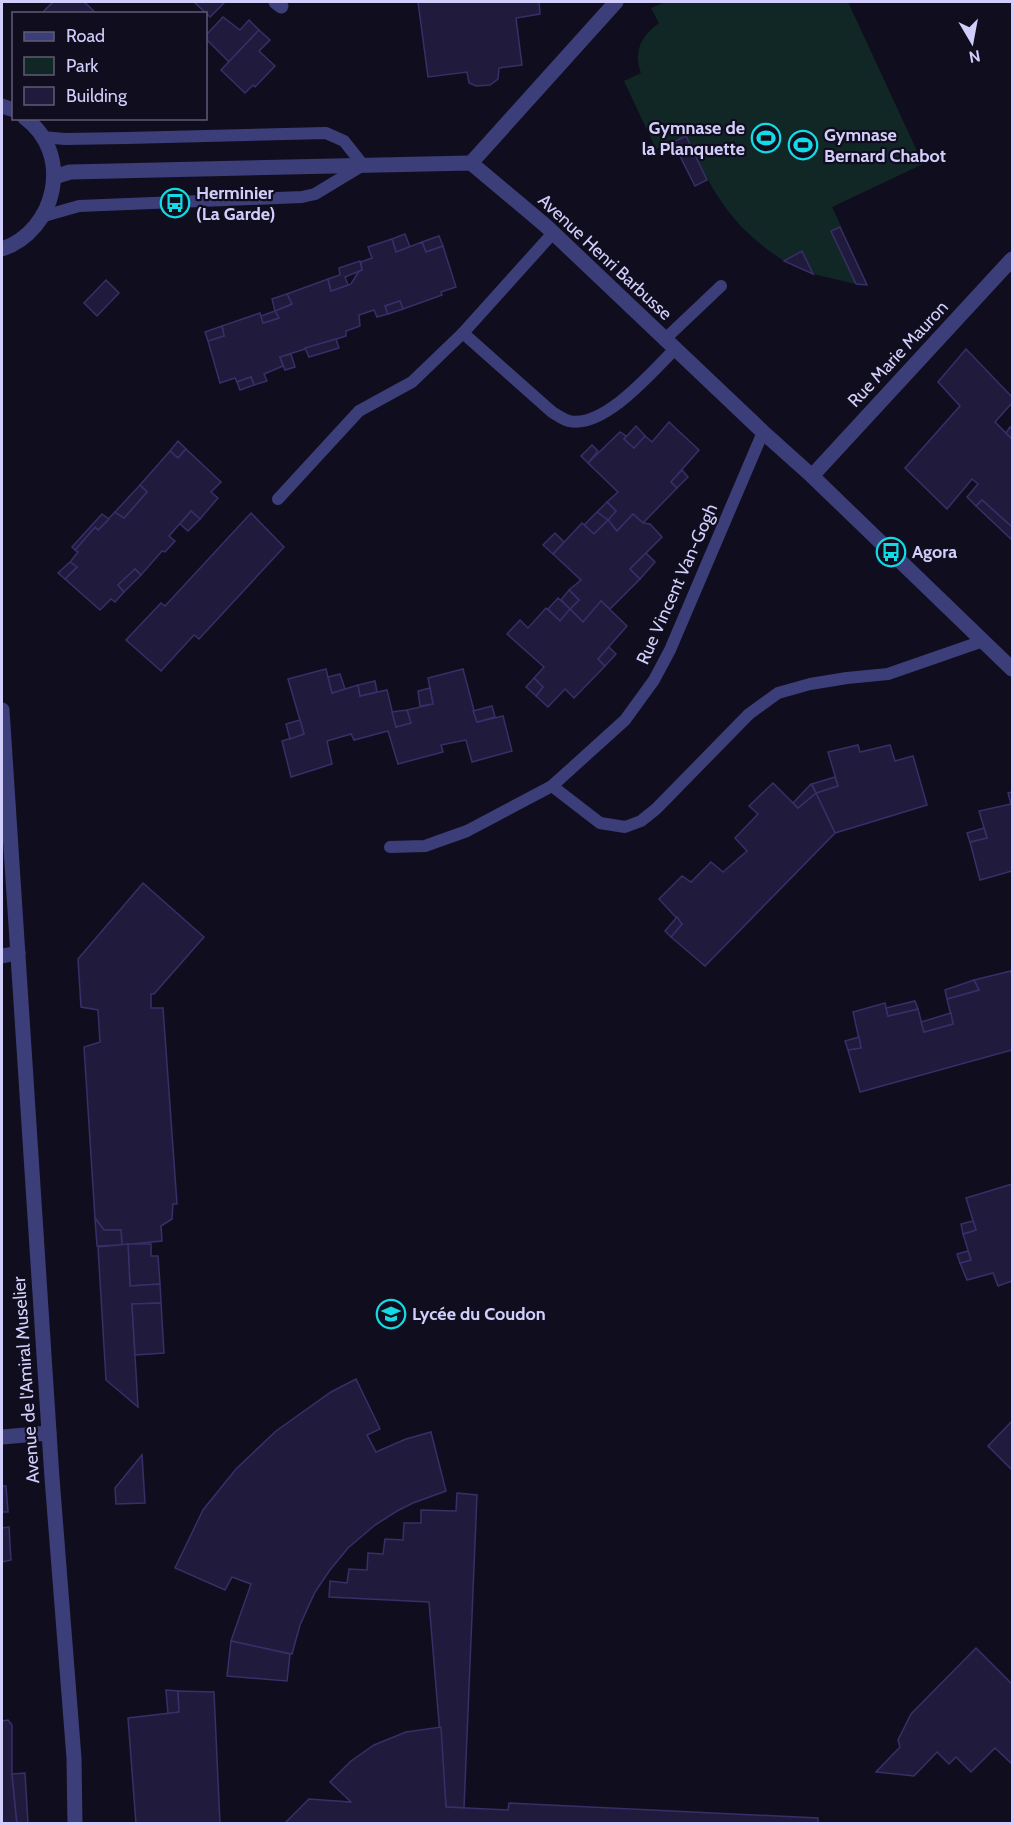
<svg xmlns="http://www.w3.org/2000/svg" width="1014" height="1825" font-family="Cabin,sans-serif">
<rect width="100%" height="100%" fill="#100e1e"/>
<path fill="#112725" d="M666,2H791L792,3L796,2H848L923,164L832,207L841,226L831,231L856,284L813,274L802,251L784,261C729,225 713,192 686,136L656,149L624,81L641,73C633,52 641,36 659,23L651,8Z"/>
<g fill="#201b3d" stroke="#372f68" stroke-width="1.5">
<path d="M53,2H84L95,12L41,14Z"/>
<path d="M194,2H225L210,17Z"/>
<path d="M418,2H539L540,14L516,18L522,65L499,68L498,79L490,85L476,86L469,83L467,72L428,77Z"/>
<path d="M223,17L240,30L249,20L259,30L229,62L206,39V35Z"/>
<path d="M259,30L270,40L259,51L275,66L255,87L253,85L245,93L221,70Z"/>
<path d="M686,136L707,180L695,186L673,142Z"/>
<path d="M840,227L867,285L856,284L831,231Z"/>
<path d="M405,234L410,247L396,252L392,239Z"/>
<path d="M439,236L443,246L426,252L422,242Z"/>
<path d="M392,239L396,252L422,242L426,252L443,246L456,287L441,292L442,295L403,309L400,301L385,306L388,314L377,317L374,310L359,315L360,326L346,331V336L280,357L283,366L264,374L267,381L254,385L251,377L237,382L235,378L220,383L208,341L224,336L222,326L260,313L263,323L279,318L275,311L292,304L287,294L328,279L331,291L351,284L359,271L362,270L361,262L372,258L368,247Z"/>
<path d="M802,251L813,274L784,261Z"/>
<path d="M360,261L362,270L345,277L348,285L331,291L328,279L340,275L339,268Z"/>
<path d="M106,280L119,293L97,316L84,303Z"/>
<path d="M287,294L292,304L275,311L272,299Z"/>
<path d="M400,301L403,309L388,314L385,306Z"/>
<path d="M275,311L279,318L263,323L261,316Z"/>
<path d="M222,326L224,336L208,341L205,332Z"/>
<path d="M336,339L339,348L309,357L305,348Z"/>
<path d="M966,349L1012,397V403L995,422L1012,439V527L982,500L976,506L967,497L978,484L972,479L947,509L905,468L960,406L938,382Z"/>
<path d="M291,354L295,367L285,370L280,357Z"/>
<path d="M251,377L254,385L240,390L237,382Z"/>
<path d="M669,422L699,450L671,482L677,488L643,523L633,514L617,531L608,520L616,511L607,502L618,492L588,463L620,432L626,436L624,439L634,448L645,436L652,442Z"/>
<path d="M636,426L645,436L634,448L624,439Z"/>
<path d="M1010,427L1012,429V439L1006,433Z"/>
<path d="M178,441L186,449L178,458L170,451Z"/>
<path d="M592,445L598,451L588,463L581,456Z"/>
<path d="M186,449L221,482L211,492L218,498L200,519L191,511L169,536L175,541L165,552L162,551L141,575L135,569L118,585L124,592L115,602L111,599L100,610L65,579L77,567L70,562L78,552L75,550L95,527L98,530L115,512L124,518L147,492L140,485L170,451L178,458Z"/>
<path d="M682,470L688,477L677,488L671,482Z"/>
<path d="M140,485L147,492L124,518L115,512Z"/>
<path d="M982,500L1012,527V540L976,506Z"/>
<path d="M607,502L616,511L608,520L597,512Z"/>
<path d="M191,511L200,519L188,531L180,524Z"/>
<path d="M597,512L608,520L594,534L584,525Z"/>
<path d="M251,513L284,547L199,639L194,635L161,671L126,640L161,603L165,606Z"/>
<path d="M102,514L109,519L98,530L95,527L75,550L72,547Z"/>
<path d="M633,514L643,523L650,524L662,537L630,569L640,579L610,609L601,601L583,622L570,609L579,600L569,590L581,580L553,554L582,523L594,534L608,520L617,531Z"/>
<path d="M555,533L564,542L553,554L543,545Z"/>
<path d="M646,553L655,562L640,579L630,569Z"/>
<path d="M70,562L77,567L65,579L58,573Z"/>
<path d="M135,569L141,575L124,592L118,585Z"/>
<path d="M569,590L579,600L570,609L561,600Z"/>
<path d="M558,598L570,609L560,621L548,609Z"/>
<path d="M601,601L627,626L598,659L605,666L574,698L565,689L548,707L536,696L543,687L534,678L544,667L507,634L520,620L528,628L546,608L560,621L570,609L583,622Z"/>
<path d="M609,647L616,654L605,666L598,659Z"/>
<path d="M326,669L332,693L358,685L360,696L387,690L396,727L411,723L407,710L433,704L428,678L463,669L477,722L503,716L512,751L472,762L466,740L441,745L443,752L398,764L388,731L354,740L351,734L327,741L332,764L291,777L282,741L304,734L288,679Z"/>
<path d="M340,674L345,689L332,693L328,677Z"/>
<path d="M534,678L543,687L536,696L526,687Z"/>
<path d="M375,681L377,692L360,696L358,685Z"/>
<path d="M430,688L433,704L420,706L418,691Z"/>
<path d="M492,706L495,717L477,722L473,711Z"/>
<path d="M407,710L411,723L396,727L392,712Z"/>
<path d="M300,720L304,734L290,739L286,724Z"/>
<path d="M858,745L860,752L890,745L895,761L913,756L927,805L835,833L816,793L838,786L828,752Z"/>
<path d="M835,777L838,786L816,793L812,784Z"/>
<path d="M773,783L798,808L816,793L835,833L705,966L671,937L682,924L659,899L682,876L691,882L711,862L723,872L747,851L735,838L758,814L749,806Z"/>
<path d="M811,784L816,793L798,808L793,803Z"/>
<path d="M1012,792V871L980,880L970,842L987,838L979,811L1011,804L1008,793Z"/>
<path d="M984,828L987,838L970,842L967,833Z"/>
<path d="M143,883L204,937L154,994H151V1008H163L177,1204H173L172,1219L161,1226L162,1241L122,1245L121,1230H104L95,1218L84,1047L100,1042L98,1010L81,1007L78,959Z"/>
<path d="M677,917L682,924L671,937L665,931Z"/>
<path d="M1011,971L1012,979V1050L860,1092L848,1050L861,1048L853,1012L885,1003L888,1016L918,1009L924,1032L953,1024L947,999L979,990L974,980Z"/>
<path d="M974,980L979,990L947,999L945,990Z"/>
<path d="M915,1001L918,1009L888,1016L886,1008Z"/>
<path d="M951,1013L953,1024L924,1032L921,1022Z"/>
<path d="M859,1037L861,1048L848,1050L845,1041Z"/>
<path d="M1012,1184V1281L998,1286L993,1273L967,1280L960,1263L971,1260L963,1234L976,1230L966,1198Z"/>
<path d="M95,1218L104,1230H121L122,1245L97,1246Z"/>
<path d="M973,1221L976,1230L963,1234L961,1224Z"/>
<path d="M128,1244H151V1256H158L160,1284L130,1286Z"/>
<path d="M128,1244L130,1286L160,1284L161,1303L132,1304L138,1407L106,1380L98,1247Z"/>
<path d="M968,1251L971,1260L960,1263L957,1254Z"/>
<path d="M161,1303L164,1353L135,1355L132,1304Z"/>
<path d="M356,1379L380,1429L367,1435L376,1452L406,1439L431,1432L446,1491L413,1503L397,1511L375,1525L348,1548L330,1570L315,1592L300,1625L292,1654L231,1641L251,1584L232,1577L225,1590L175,1568L203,1510L236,1469L276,1431L331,1392Z"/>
<path d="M1012,1421V1470L988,1446Z"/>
<path d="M142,1455L145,1503L116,1504L115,1488Z"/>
<path d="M2,1486H6L8,1512H2Z"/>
<path d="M457,1493L477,1495L464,1808L446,1807L429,1602L329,1597L330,1581L347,1583L349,1569L367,1570L368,1553L383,1554L385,1539L403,1540L404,1523H421V1510L456,1511Z"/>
<path d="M9,1527L11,1560L2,1562V1528Z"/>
<path d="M231,1641L290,1654L287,1681L227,1676Z"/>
<path d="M976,1648L1012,1684V1764L995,1748L971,1772L956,1757L949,1764L937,1752L914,1776L876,1772L900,1747L898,1740L911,1714Z"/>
<path d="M166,1690L178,1691L179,1712L168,1714Z"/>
<path d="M178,1691L214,1692L220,1824H136L128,1718L179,1712Z"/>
<path d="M8,1720L12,1725V1774L17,1824H2V1721Z"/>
<path d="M441,1727L446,1807L508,1810L509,1803L818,1818V1824H284L309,1799L351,1802L330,1782L351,1761L374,1745L406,1732Z"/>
<path d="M25,1773L28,1824H17L12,1774Z"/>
</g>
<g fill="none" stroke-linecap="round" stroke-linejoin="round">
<g stroke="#3c3e79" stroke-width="12">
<path d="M42,137L65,139L127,138L326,133L344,141L363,165L315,194L302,197L79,206L44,216"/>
<path d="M463,333L552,412C557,415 564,420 569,421C604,429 652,372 675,349"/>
<path d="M664,340L721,286"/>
<path d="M278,499L359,411L412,382L463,333L553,233"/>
<path d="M552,786L600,823L625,827L641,821L656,809L749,714L778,693L810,684L847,678L888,674L983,641"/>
<path d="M390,847L425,846L467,831L552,786L625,720L654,680L670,650L763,432"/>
</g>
<g stroke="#3c3e79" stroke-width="15">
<path d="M276,2L281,6"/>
<path d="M2,106L14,110"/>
<path d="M471,163L616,2"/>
<path d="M54,177L70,172L471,163L546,226L763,432L812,476L1012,669"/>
<path d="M2,249C56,231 74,154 25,118"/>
<path d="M812,476L1012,259"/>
<path d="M2,710L52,1478L74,1758L75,1824"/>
<path d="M2,956L18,953"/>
<path d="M2,1437L49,1433"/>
</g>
</g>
<defs>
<g id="stadium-ring" transform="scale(1.5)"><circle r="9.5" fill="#100e1e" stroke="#12dbe4" stroke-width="1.5"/><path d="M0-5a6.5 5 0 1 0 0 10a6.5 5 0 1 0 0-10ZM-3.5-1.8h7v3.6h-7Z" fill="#12dbe4"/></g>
<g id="bus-ring" transform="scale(1.5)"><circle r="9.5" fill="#100e1e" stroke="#12dbe4" stroke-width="1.5"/><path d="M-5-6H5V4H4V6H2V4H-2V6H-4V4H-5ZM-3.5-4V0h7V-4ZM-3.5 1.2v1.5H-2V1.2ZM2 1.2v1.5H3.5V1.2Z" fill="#12dbe4"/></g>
<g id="school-ring" transform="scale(1.5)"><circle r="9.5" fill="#100e1e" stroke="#12dbe4" stroke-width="1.5"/><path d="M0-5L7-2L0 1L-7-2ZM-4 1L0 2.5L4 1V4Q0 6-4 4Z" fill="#12dbe4"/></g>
</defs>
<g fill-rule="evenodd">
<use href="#stadium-ring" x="766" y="138"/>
<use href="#stadium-ring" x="803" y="145"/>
<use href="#bus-ring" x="175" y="203"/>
<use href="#bus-ring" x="891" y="552"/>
<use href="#school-ring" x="391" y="1314"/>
</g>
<g text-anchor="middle" stroke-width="4.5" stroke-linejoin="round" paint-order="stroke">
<g font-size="18" font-weight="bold" fill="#d1cefb" stroke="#100e1e" text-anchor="start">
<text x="745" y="134" text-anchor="end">Gymnase de<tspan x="745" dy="21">la Planquette</tspan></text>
<text x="824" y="141">Gymnase<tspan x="824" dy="21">Bernard Chabot</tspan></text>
<text x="196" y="199">Herminier<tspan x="196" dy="21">(La Garde)</tspan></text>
<text x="912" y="558">Agora</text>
<text x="412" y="1320">Lycée du Coudon</text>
</g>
<g font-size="18" fill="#d1cefb" stroke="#100e1e">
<text transform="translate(605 257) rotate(43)" y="6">Avenue Henri Barbusse</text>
<text transform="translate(898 354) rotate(-47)" y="6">Rue Marie Mauron</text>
<text transform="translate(677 584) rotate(-66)" y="6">Rue Vincent Van-Gogh</text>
<text transform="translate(26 1380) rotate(-94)" y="6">Avenue de l'Amiral Muselier</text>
</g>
</g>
<rect width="1014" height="1825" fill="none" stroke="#d1cefb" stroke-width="6"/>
<rect x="12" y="12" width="195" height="108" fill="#100e1e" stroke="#5d5b76" stroke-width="1.5"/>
<rect x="24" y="32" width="30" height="9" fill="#3c3e79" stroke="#5d5b76" stroke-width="1.5"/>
<text x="66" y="42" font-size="18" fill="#d1cefb">Road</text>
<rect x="24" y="57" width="30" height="18" fill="#112725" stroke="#5d5b76" stroke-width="1.5"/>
<text x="66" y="72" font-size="18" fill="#d1cefb">Park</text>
<rect x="24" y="87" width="30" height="18" fill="#201b3d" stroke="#5d5b76" stroke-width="1.5"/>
<text x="66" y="102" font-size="18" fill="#d1cefb">Building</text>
<g transform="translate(972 42) rotate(170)" stroke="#100e1e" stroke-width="4.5" paint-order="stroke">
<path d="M0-4.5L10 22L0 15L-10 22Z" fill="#d1cefb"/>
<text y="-9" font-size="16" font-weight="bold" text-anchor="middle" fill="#d1cefb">N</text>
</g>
</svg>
